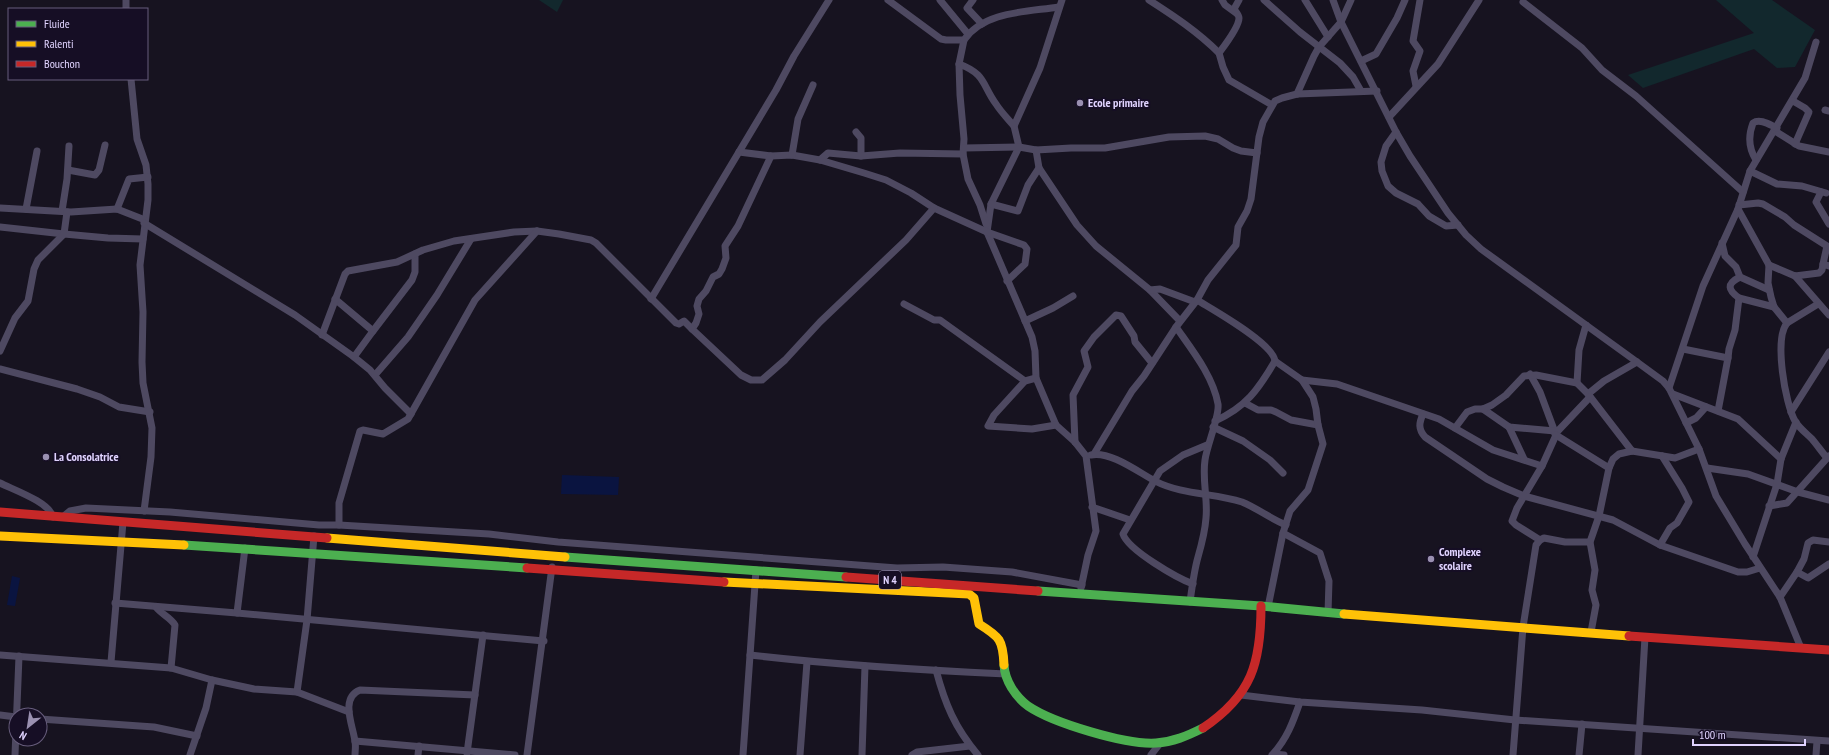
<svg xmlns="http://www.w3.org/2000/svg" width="1829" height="755" font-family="'PT Sans Narrow',sans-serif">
<rect width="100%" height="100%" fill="#171320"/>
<g fill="#12282d">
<path d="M539,0H563L557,12Z"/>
<path d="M1716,0H1772L1815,30L1795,67L1777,68L1754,49L1643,88L1628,75L1754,33Z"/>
</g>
<g fill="#0a1440">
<path d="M562,475L619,477L618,495L561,494Z"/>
<path d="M12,576L20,578L15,606L7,605Z"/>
</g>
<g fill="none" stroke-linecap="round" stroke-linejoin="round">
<g stroke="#4e4961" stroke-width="7">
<path d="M126,0V9"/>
<path d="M888,0L941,39L946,40H964C984,11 1027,12 1059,7"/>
<path d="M940,0L968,34"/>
<path d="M973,0L967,8L982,24"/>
<path d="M1062,0L1040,68L1014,126L1019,147L991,204L987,232L1032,337L1035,351L1036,378L1056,425L1075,442L1086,456L1096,531L1088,555L1081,588"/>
<path d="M1149,0C1174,16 1198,32 1219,53"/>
<path d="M1222,0L1225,5L1236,13"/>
<path d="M1239,0L1234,9C1235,11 1239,15 1239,18C1239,27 1225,45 1219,53L1223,67L1229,80L1272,105"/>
<path d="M1264,0L1300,32L1340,63L1353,77L1361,91"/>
<path d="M1305,0L1328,37"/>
<path d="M1333,0L1341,22L1396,132L1410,156L1448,213L1466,235L1481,249L1637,362L1663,381L1669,388L1699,449L1716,496L1745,544L1780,597L1801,648"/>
<path d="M1523,2L1582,48L1602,70L1636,96L1743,192"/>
<path d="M964,40L959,64L960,95L964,139L963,154L968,179L980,205L986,224"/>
<path d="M1816,42L1805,78L1750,171L1738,209L1769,265L1768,283L1771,297L1774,307L1787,323C1774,339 1785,403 1795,421C1799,428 1806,433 1812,439C1817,445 1822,452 1827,458"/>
<path d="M1361,61L1376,54L1397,18L1405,0"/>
<path d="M959,64C986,74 982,85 996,104C1001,112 1008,119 1014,126"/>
<path d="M131,79L137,139L146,165L148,184V200L140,265L143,312L142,362L143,383L152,428L151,457L144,511"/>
<path d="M1416,86L1413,71L1420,51L1413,41L1420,0"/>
<path d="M1297,94L1314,56L1319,47L1341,22L1351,0"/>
<path d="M1793,101L1805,108L1809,112L1795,144"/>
<path d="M1825,110L1829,111"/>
<path d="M1389,117L1438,64L1479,0"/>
<path d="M1775,131L1799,146L1829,152"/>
<path d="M856,132L861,138V156"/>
<path d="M1396,132L1386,146L1381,162L1382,171L1388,186L1396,193L1418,204L1429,216L1446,226L1458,225"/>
<path d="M964,148L1019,147L1036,150L1071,148H1105L1169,137L1205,136L1218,139L1233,148L1241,151L1257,153"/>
<path d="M1036,150L1039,168L1077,225L1096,246L1150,290L1180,321"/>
<path d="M739,152L771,156L792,155L820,160L864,173L886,180L911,193L934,208L987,232L1024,245L1027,249L1025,264L1007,281"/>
<path d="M792,155L798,119L813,85"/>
<path d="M771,156L738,226L725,246L726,258L722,269L719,274L713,277L706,291L699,299L697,306L699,314L696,323L692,329L741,375L751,380H762L785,360L820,322L906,240L934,208"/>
<path d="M820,160L828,153L861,156L900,153L963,154"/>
<path d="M1756,160C1749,149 1748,136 1753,123C1760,118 1770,125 1777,128"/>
<path d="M68,170L95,175L99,170L105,145"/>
<path d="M1750,171L1777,184L1802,186L1826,193"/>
<path d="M1821,192L1816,202L1829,224"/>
<path d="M991,204L1018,211L1028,185L1039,168"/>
<path d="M1739,205L1758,203L1763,204L1785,217L1794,225L1827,246L1823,264"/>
<path d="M0,208L71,212L117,209L145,220"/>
<path d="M26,209L37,151"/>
<path d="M117,209L129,179L148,177"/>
<path d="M62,211L67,179L69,146"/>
<path d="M144,223L295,315L354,357L370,370L385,388L411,414"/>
<path d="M0,227L64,234L67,212"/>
<path d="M1722,243L1725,256L1736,267L1740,277L1769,290"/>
<path d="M1769,265L1795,276L1819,273L1822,270L1823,264L1829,266"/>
<path d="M1795,276L1829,315"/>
<path d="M1150,290L1160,289L1195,302"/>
<path d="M1739,298C1728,290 1726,284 1740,277"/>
<path d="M335,299L373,331L354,357"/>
<path d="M651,299L776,90L794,56L829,0"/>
<path d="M1197,300C1213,310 1273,343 1275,361L1302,380L1337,384L1439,419L1493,450L1542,466"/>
<path d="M904,304L934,320H940L1025,381"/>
<path d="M1025,321L1053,308L1073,296"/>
<path d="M1787,323L1818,304"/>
<path d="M1176,327C1192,350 1213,376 1218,404C1220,415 1207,445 1205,460C1202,480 1208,499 1206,518C1205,532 1202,543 1198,557C1194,571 1192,587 1190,602"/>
<path d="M373,331L412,280L415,272V254"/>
<path d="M322,335L345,274L348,271L397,262L423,250L454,241L514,232L537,231L559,234L591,240L596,243L676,323L679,324L684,321L692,329"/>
<path d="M1683,349L1728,358L1718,411"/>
<path d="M0,351L15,318L28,301L34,269L38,260L64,234L108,238L143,239"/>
<path d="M1728,358L1729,349L1735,330L1739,298L1774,307"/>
<path d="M0,369L77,389L100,397L119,407L150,412"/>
<path d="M1530,374L1540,392L1556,435L1542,466L1517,508L1512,521L1516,525L1540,540"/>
<path d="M375,375L408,337L437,295L471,239"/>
<path d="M1036,378L1025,381L994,415L988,426L1032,429L1056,425"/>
<path d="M1577,383L1579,350L1586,325"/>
<path d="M1669,388L1703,286L1738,209"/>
<path d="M1588,394L1604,381L1637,362"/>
<path d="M1673,394L1738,419L1781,459"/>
<path d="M1245,403L1258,410H1271L1276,412L1291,420L1318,425"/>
<path d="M1483,409L1509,427L1555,431"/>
<path d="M1791,412L1829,352"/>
<path d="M1423,414C1419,423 1418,429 1425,437L1487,479L1503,487L1524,496L1613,520L1660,545L1738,572H1747L1760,568"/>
<path d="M1215,421C1246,407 1258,390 1275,361"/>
<path d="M1686,423L1696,418L1706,407"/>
<path d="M1213,427L1243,441L1270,460L1283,473"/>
<path d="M1509,427L1524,459"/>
<path d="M1455,428L1467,412L1475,409H1483L1492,405L1506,395L1524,376L1536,375L1577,383L1588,394L1632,451"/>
<path d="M1555,434L1590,397"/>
<path d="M1556,435L1609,468"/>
<path d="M1075,442L1073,395L1088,367L1084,351L1094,337L1116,315L1121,316L1134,336L1135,342L1152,363"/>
<path d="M1094,454L1132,391L1144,376L1176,327L1197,300L1208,280L1236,245L1238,227L1247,211L1251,199L1259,137L1263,122L1275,101L1282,98L1297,94L1377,91"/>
<path d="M1091,455C1111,451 1138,472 1155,481C1182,495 1214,493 1242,502C1257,508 1271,519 1286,525"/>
<path d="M1707,468L1748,474L1798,492L1829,500"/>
<path d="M0,483C14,490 49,502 53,517"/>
<path d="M1769,506L1787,503L1829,456"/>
<path d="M1092,507L1130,520"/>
<path d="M64,516L70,511L86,508L170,512L319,525H339L489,534L558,542L897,568L943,567L1012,572L1082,585"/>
<path d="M339,525V503L360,431L363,430L383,434L408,419L475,300L537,231"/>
<path d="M1283,533L1320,553L1329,581L1328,613"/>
<path d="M1660,545L1670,528L1677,523L1689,502L1682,488L1662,456"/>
<path d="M1753,557L1777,484L1781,459L1796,422"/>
<path d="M1797,572L1804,559L1808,543L1813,540L1829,542"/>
<path d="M1193,584C1177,578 1128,550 1123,534L1160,471L1183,455L1207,445"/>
<path d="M1780,597L1797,572L1808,578L1829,564"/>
<path d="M115,603L237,613L544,641"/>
<path d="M156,607C161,614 170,617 175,625L171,668"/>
<path d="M1268,607L1283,533L1290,511L1308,490L1323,444L1318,425L1316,409L1313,397L1302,380"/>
<path d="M237,613L245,548"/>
<path d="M1591,632L1596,605L1592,590L1595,570L1590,542L1599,516L1609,468L1613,459L1619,454L1632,451L1675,458L1699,449"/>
<path d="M0,655L171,668L212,680L254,689L297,692L349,712"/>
<path d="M750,655C835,665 920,670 1006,674"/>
<path d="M111,662L123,522"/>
<path d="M936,670C945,704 955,728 978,755"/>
<path d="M297,692L307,620L314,536"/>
<path d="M1241,695L1300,702L1422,710L1515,720L1829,741"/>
<path d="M0,715L16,717"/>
<path d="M40,719L154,727L197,736"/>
<path d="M355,741L515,755"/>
<path d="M467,753L483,635"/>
<path d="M1274,754L1284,755"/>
<path d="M15,755L19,656"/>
<path d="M190,755L206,708L212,680"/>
<path d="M355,755C355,751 356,746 355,742C354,728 339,698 360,690L475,695"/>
<path d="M418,755L419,746"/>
<path d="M527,755L552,567"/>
<path d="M743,755L756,570"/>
<path d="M800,755L807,662"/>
<path d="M862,755L865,666"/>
<path d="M912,755L917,752L970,746"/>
<path d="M1151,755L1161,742"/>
<path d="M1272,755C1287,739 1293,722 1300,702"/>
<path d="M1513,755L1523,627L1536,545L1540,540L1544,538L1565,542H1590"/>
<path d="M1579,755L1582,724"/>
<path d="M1638,755L1645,637"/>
<path d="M1816,755L1817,741"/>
</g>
<g stroke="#4caf50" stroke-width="9">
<path d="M184,545L527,568"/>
<path d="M565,557L846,577"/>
<path d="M1038,591L1261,606L1344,614"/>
<path d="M1004,665C1005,681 1015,696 1028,706C1053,723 1126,745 1156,743C1173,742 1187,736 1203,728"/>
</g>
<g stroke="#ffc107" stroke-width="9">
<path d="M0,536L184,545"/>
<path d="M327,538L565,557"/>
<path d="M724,582L969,594L974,598L979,624C1000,637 1003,640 1004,665"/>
<path d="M1344,614L1629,636"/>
</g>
<g stroke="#c62828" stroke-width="9">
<path d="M0,512L327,538"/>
<path d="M527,568L724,582"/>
<path d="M846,577L1038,591"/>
<path d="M1629,636L1829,650"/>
<path d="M1203,728C1252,695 1261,663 1261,606"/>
</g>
</g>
<g fill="#9a90b1" stroke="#160e25" stroke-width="1.5">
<circle cx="1080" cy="103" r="4"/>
<circle cx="46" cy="457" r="4"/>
<circle cx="1431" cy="559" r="4"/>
</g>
<g text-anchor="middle" stroke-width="4" stroke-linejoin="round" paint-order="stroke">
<rect fill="#160e25" stroke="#a398be" stroke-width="1" x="879" y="571" width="22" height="18" rx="3"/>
<g font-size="11" font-weight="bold" fill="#e0d3ff">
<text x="890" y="584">N 4</text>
</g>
<g font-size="12" font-weight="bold" fill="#e0d3ff" stroke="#160e25" text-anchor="start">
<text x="1088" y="107">Ecole primaire</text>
<text x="54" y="461">La Consolatrice</text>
<text x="1439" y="556">Complexe<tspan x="1439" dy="14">scolaire</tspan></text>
</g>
</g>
<rect x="8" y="8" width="140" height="72" fill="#160e25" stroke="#675d7c"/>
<rect x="16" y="21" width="20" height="6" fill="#4caf50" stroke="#675d7c"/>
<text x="44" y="28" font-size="12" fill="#e0d3ff">Fluide</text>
<rect x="16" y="41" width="20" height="6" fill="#ffc107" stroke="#675d7c"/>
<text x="44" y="48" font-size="12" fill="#e0d3ff">Ralenti</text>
<rect x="16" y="61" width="20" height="6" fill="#c62828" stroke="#675d7c"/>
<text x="44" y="68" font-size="12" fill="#e0d3ff">Bouchon</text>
<g transform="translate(28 727) rotate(210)"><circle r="19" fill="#160e25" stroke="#675d7c"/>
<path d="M0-3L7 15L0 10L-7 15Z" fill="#9a90b1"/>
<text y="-6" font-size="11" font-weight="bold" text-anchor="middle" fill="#e0d3ff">N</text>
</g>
<path d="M1693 739v6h112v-6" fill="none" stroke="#e0d3ff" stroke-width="2"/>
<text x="1699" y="739" font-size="12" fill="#e0d3ff" stroke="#160e25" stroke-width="3" paint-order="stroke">100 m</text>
</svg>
